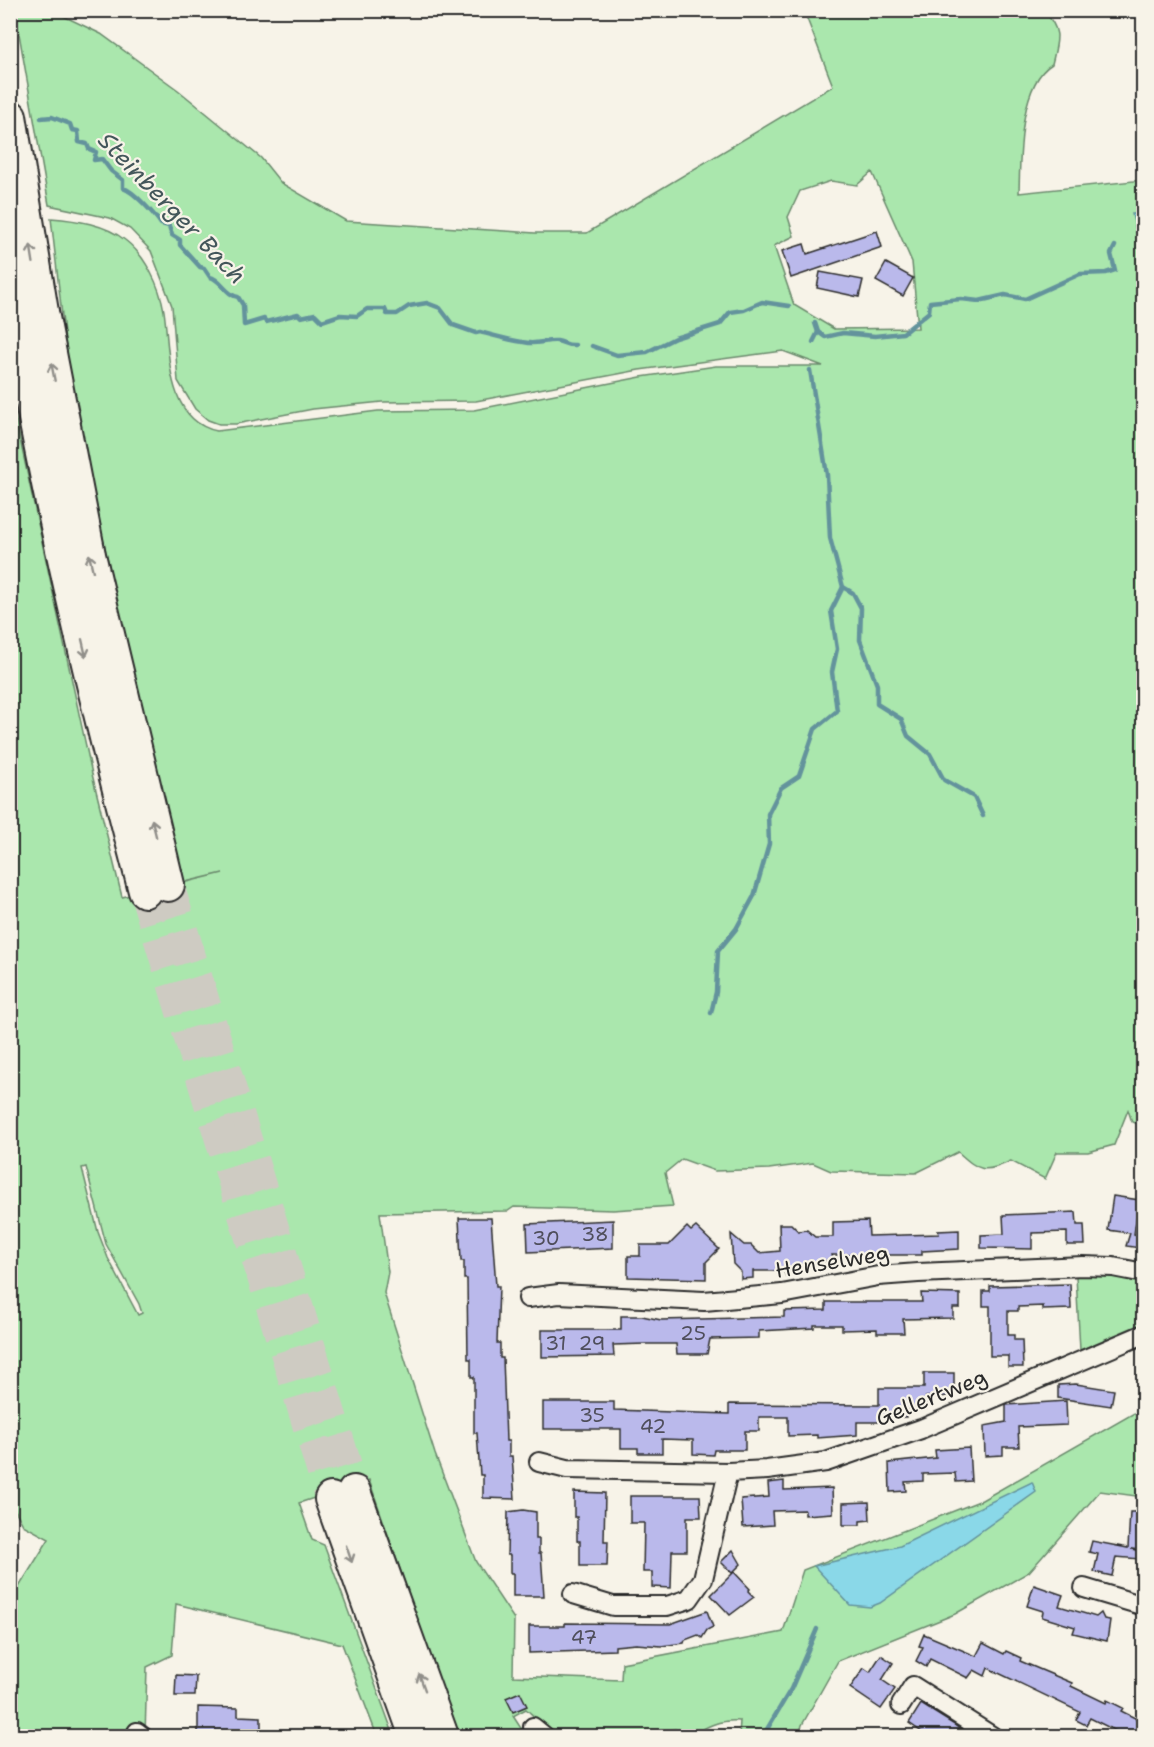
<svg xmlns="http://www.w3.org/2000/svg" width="1154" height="1747" font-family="'Shantell Sans',sans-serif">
<rect width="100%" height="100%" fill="#f7f3e8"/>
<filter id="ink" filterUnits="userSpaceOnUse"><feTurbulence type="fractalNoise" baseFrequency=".0167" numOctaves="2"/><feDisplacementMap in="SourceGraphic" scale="12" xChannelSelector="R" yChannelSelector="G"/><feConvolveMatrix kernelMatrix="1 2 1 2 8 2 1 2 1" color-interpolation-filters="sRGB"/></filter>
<g filter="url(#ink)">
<g fill="#aae7ad" stroke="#6a896c" stroke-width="1.5" fill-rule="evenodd">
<path d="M15,11H53L101,34L178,90L261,158L281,183L346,221L535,233H587L833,86L804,11H1044C1062,31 1058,39 1052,64C1019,84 1020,157 1019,193L1143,180V214L1133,215L1144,258L1143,1125L1132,1122L1128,1110L1114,1145L1088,1152H1057L1045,1179L1011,1161C984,1174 979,1171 958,1152L916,1173L831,1171L813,1163L769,1169L715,1171L682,1159L665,1173L673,1206L613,1210L514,1207L508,1211L380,1213L388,1272L384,1293L435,1454L476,1562L514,1619L513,1676L621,1680L622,1663L783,1632L803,1570L982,1500L1143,1408V1497L1100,1491L1029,1572L955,1614L838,1661L802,1725L799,1736H739L740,1721C709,1718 702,1736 677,1736L675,1729C652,1734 580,1743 560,1735C547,1730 536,1718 526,1709L513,1716L526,1736H458L369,1480L299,1503L312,1540L324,1545L394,1736H377L342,1644L176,1604L172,1655L147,1667L145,1736H11V1593L19,1587L49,1539L23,1525L10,1500V393L92,774L122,897L223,873L178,884L70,386L51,218C76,220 105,224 125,240C145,255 160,286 164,311C170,351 165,420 217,431L378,411L474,410L641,377L716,366H823L783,351L639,370L476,401L382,402L313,409L236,424H219L208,420L195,409L178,381L172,306L151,251L130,229L110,218L49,205ZM872,172L912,262L918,328L834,329L794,305L774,246L794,236L788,217L800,191L831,181L857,185ZM86,1167L106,1244L139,1304L142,1313L138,1315L108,1258L98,1232L82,1168Z"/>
<path d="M1076,1276H1111L1143,1283V1323L1080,1350Z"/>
</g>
<g fill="#8ad8e8" stroke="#64939c" stroke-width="1.5">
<path d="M1132,214H1143V258Z"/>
<path d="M1032,1482L1036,1492L880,1603L870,1607L850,1605L814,1566L900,1546Z"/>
</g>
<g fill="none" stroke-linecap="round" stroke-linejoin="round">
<g stroke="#64939c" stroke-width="4.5">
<path d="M41,118L52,117L70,124L72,130L78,131L79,142L87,144L89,149L96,152L94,160L102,159L111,171L123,180V188C134,191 155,215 161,224L169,226L172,235L180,240V245L200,267L204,268L210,277C221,279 226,295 238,297L243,305L244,325L264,319L266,322L298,314L301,317L315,314L322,321L340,315L357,316L367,309H385L387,314H397L409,306L427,303L440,308L453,325L476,333L480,332C495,336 512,341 529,343C538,344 548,340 557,341C564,342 567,346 575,345"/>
<path d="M815,323L818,332L825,337L843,333L875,336L903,333L929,312L930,302L961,299L979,301L1005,295L1025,299L1080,274L1106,273L1115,270L1111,254L1115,246"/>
<path d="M813,342L818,332"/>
<path d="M592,346L617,355L647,352L675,338L720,324L730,312L744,310L762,302L789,306"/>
<path d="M843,587L853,593L861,608L860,640L877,685V704L901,719L908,736L930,754L944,780L974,797L983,816"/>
<path d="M711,1013L716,992L718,951L736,929L754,896L769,844L768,814L781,788L799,776L815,729L837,711L832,672L837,649L831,611L843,587L830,538L827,475L810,370"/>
<path d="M763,1736L791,1689L817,1629"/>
</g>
</g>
<g fill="#bab9eb" stroke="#2b2b2b" stroke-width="1.5">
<path d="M877,231L882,247L791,278L782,251L804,244L807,254Z"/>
<path d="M886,263L913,278L903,296L876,281Z"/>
<path d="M820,272L863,280L859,297L817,288Z"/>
<path d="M1113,1196L1139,1200L1134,1234L1142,1235L1140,1248L1126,1246L1130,1233L1108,1230Z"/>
<path d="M1076,1212L1077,1225H1084L1085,1245H1067V1232L1032,1233V1249L981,1248V1235L1004,1234L1003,1215Z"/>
<path d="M459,1218H491L496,1286H499L497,1343H500V1358H503L506,1441H509V1456H512L515,1499L483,1498V1475H480L477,1433H474V1377H471V1359H468L467,1279H464V1261H461Z"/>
<path d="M613,1220V1248L528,1252L527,1224Z"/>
<path d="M868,1221L869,1236L939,1234L938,1231L959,1230V1249L922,1251V1255H832L833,1258L786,1276L784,1271H753V1278L741,1279V1272L733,1264L731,1234L744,1245H751L759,1253L780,1251L779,1224H791L798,1231L807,1230L815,1237H833V1222Z"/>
<path d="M687,1227L691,1231L696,1227L719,1249L706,1262V1279L628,1277V1256H640V1245H669Z"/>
<path d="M1070,1284L1071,1309L1043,1310V1306L1018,1307V1311H1008V1335H1014V1340H1022L1023,1367H1008V1356H990V1306H983V1291H990V1286Z"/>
<path d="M921,1293L960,1294V1308H953V1318L903,1319L904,1333H877V1329L842,1330V1325H814V1328L759,1331V1338L710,1339L707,1354H677L676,1344H645L613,1345L614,1356L542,1357V1330H621V1316H642L661,1320L784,1317V1311L826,1310V1302H922Z"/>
<path d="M924,1373H954V1396L926,1397V1409H906V1417H879V1422H857V1435L817,1438V1435L788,1436V1417H759V1431H745V1450H714L713,1455L693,1454V1440L662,1439V1453H638V1448H621V1429H543V1402H614V1410L729,1414V1404L879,1405V1388H924Z"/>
<path d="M1076,1384L1114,1390L1111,1406L1058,1398V1385Z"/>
<path d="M1066,1401L1067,1425L1018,1427L1019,1447H1003V1455L985,1456L984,1426L1006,1422V1405Z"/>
<path d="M969,1448L971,1481L956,1482L955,1473L923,1474V1481L905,1482L906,1491L890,1492L889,1463L936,1458L935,1450Z"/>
<path d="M784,1481V1490L832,1488L833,1513L805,1515V1510L772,1511L773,1525L743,1527L741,1499L769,1497L768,1483Z"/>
<path d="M574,1492L605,1493L604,1541H608L607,1566H580V1541H577V1517H574Z"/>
<path d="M630,1496H700L701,1517H687V1551H672L671,1588L652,1587V1572H643L644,1523H630Z"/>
<path d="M869,1502L870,1520L860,1521V1525H843V1503Z"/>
<path d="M523,1510L536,1512V1539H539V1553H541L544,1596H513V1573H510V1555H507L508,1512Z"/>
<path d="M1130,1512H1143V1550L1131,1549L1141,1551L1140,1559L1116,1557L1112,1576L1094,1572L1098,1554L1089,1552L1092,1541L1128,1548Z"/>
<path d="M733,1550L741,1564L732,1573L721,1562Z"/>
<path d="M734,1572L750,1589L748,1591L754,1597L730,1615L711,1595Z"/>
<path d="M1034,1585L1063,1595L1059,1606L1096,1617L1101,1613L1104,1619L1110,1620L1107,1641L1073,1633L1075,1627L1042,1617L1043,1611L1027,1606Z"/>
<path d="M707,1611L713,1627L707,1630L702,1638L698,1635L685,1640L684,1643L661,1646L636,1644L615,1646V1650L529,1653V1626H565V1623L670,1624Z"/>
<path d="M924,1634L976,1656L983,1643L1004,1654L1006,1651L1021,1658L1020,1661L1072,1683L1071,1686L1106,1703L1107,1700L1123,1708L1121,1711L1143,1722V1737H1128L1090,1718L1086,1725L1076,1720L1080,1712L988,1668L985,1676L974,1670L968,1678L930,1659L926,1667L916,1661L923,1647L919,1646Z"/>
<path d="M881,1655L893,1663L882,1680L895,1689L881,1709L850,1688L864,1668L870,1672Z"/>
<path d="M176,1675L196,1676L195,1696H175Z"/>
<path d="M520,1692L527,1706L513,1712L506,1698Z"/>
<path d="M921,1704L953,1724L970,1737H929L909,1723Z"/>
<path d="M198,1707L238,1708V1716L261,1717V1737L198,1733Z"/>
</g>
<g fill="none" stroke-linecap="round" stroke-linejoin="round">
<g stroke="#cecbc2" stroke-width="32" stroke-dasharray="32 16" stroke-linecap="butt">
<path d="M168,885L354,1492"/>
<path d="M145,891L331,1499"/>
</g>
<g stroke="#2b2b2b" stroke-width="22">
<g id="minor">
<path d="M528,1298L559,1294L704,1301L782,1294L878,1276L918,1273L1083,1266L1113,1267L1144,1273"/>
<path d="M539,1462L567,1469L728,1472L767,1470L826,1462L921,1429L1144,1334"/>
<path d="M1084,1588L1144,1606"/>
<path d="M573,1594L613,1606H667L689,1599L703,1579L728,1472"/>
<path d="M901,1705L913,1686L992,1736"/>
<path d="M533,1727L544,1736"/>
<path d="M137,1732L142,1736"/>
</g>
</g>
<g stroke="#2b2b2b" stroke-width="36">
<g id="motorway">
<path d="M10,116L42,312L89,555L168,885"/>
<path d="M10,277C43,484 92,688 145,891"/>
<path d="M354,1492L442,1736"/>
<path d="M331,1499L416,1736"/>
</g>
</g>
<use href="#minor" stroke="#f7f3e8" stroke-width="18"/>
<use href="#motorway" stroke="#f7f3e8" stroke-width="32"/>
</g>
<defs><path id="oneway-shaft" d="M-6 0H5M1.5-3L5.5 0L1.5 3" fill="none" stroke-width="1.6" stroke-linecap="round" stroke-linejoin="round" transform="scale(1.5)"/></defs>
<g stroke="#918f8a">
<use href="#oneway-shaft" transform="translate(32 254) rotate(-99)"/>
<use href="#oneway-shaft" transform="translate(53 372) rotate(-101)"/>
<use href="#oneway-shaft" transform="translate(91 563) rotate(-103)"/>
<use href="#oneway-shaft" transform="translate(84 648) rotate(77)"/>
<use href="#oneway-shaft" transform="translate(154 828) rotate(-104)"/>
<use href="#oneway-shaft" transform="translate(349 1554) rotate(71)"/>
<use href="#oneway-shaft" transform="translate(422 1682) rotate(-110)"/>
</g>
</g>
<g text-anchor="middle" stroke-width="4.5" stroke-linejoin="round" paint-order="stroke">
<g font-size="20" fill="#4f4e5b">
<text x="595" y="1241">38</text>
<text x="546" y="1245">30</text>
<text x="693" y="1340">25</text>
<text x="556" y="1350">31</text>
<text x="592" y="1350">29</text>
<text x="592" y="1422">35</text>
<text x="653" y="1433">42</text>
<text x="584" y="1644">47</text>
</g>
<g font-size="22" fill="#2b2b2b" stroke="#f7f3e8">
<text transform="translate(832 1261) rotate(-9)" y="8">Henselweg</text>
<text transform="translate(931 1397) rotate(-22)" y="8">Gellertweg</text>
</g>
<g font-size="24" font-style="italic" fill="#43565a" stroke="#f7f3e8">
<text transform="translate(172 208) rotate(46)" y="8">Steinberger Bach</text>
</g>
</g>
<rect width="1154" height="1747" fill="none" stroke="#f7f3e8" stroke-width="36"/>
<rect x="18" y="18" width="1118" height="1711" fill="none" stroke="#2b2b2b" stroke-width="2" filter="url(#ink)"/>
</svg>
